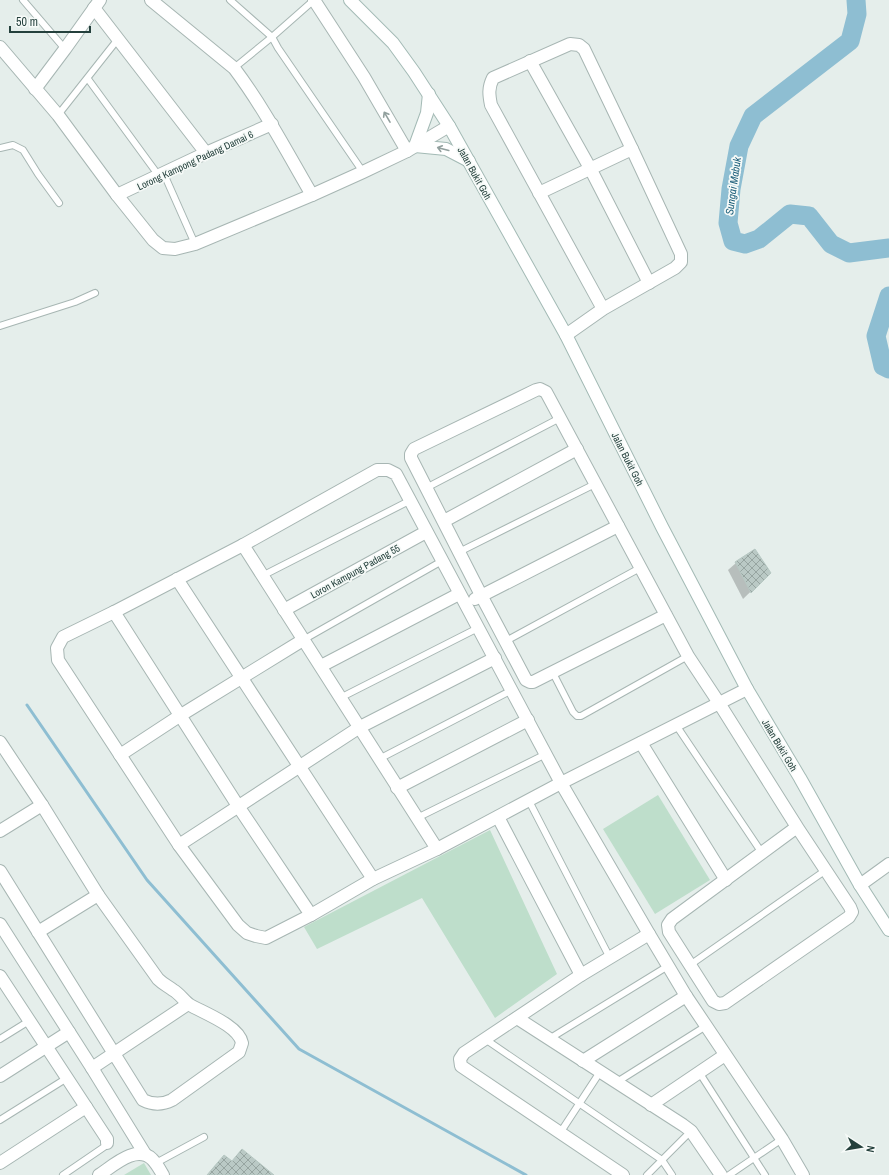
<svg xmlns="http://www.w3.org/2000/svg" width="889" height="1175" font-family="'Archivo Narrow',sans-serif">
<defs>
<pattern id="building-cross-hatch" width="8" height="8" patternUnits="userSpaceOnUse"><rect width="8" height="8" fill="#bac9c5"/><path d="M0 0l8 8M0 8l8-8" fill="none" stroke="#97a5a1"/></pattern>
</defs>
<rect width="100%" height="100%" fill="#e5eeeb"/>
<g fill="#bedecb">
<path d="M658,795L710,880L655,914L603,829Z"/>
<path d="M490,830L557,974L495,1018L422,898L317,949L304,927Z"/>
<path d="M144,1163L151,1175H124Z"/>
</g>
<path fill="#0003" d="M736,563L770,573L743,599L728,570Z"/>
<g fill="none" stroke-linecap="round" stroke-linejoin="round">
<path stroke="#8ebed2" stroke-width="3" d="M27,705L147,880L299,1049L526,1175"/>
<g stroke="#8ebed2" stroke-width="19">
<path d="M856,0L857,14L850,41L753,116L739,146L731,189L728,223L733,241L745,244L759,239L790,214L809,216L831,244L849,253L889,248"/>
<path d="M889,296L876,336L883,366L889,369"/>
</g>
</g>
<g fill="url(#building-cross-hatch)" stroke="#b7c8c3">
<path d="M755,549L771,573L751,593L735,562Z"/>
<path d="M242,1149L274,1175H207L224,1155L232,1161Z"/>
</g>
<g fill="none" stroke-linecap="round" stroke-linejoin="round">
<g stroke="#a7b6b3" stroke-width="8">
<g id="service">
<path d="M23,0L65,49"/>
<path d="M230,0L272,37L278,48L363,172"/>
<path d="M234,68L272,37L314,0"/>
<path d="M88,79L159,176"/>
<path d="M58,115L118,39"/>
<path d="M0,148L13,145L23,150L38,174L59,203"/>
<path d="M164,174L195,244"/>
<path d="M0,326L75,302L95,293"/>
<path d="M426,488L560,418"/>
<path d="M459,552L595,484"/>
<path d="M262,576L411,500"/>
<path d="M303,640L442,561"/>
<path d="M506,641L640,568"/>
<path d="M553,673L573,712L577,716H581L688,656"/>
<path d="M340,698L478,628"/>
<path d="M676,725L762,853"/>
<path d="M379,759L512,690"/>
<path d="M529,801L610,958"/>
<path d="M417,818L546,754"/>
<path d="M690,965L826,870"/>
<path d="M0,1039L29,1021"/>
<path d="M485,1039L662,1160L672,1175"/>
<path d="M549,1039L668,966"/>
<path d="M699,1072L765,1175"/>
<path d="M617,1082L706,1026"/>
<path d="M0,1120L67,1078"/>
<path d="M560,1133L600,1072"/>
<path d="M156,1163L204,1137"/>
<path d="M63,1175L104,1147L107,1143"/>
<path d="M647,1175L691,1131"/>
<path d="M729,1175L782,1139"/>
</g>
</g>
<g stroke="#a7b6b3" stroke-width="14">
<g id="minor">
<path d="M151,0L234,68C264,108 287,152 312,195"/>
<path d="M314,0L364,77L407,151"/>
<path d="M94,8L206,153"/>
<path d="M0,47L58,115L117,195L153,240L163,248L175,249L195,244L312,195L363,172L407,151L449,126"/>
<path d="M530,61L590,168L649,283"/>
<path d="M35,89L65,49L100,0"/>
<path d="M539,193L632,149"/>
<path d="M117,195L206,153L272,124"/>
<path d="M566,335L603,309L675,268L681,262V254L632,149L584,49L579,45L570,44L493,78C488,88 489,95 491,105L603,309"/>
<path d="M444,521L577,449"/>
<path d="M243,545L437,849"/>
<path d="M177,579L373,879"/>
<path d="M475,599L618,526"/>
<path d="M284,610L426,532"/>
<path d="M114,612L238,806L311,915"/>
<path d="M666,615L533,682H530L526,680L482,597L411,458V454L414,449L536,390L540,389L546,392L688,656L719,703L797,827L850,907L852,912L849,917L725,1003L719,1004L713,1001L669,932L668,925L672,919L797,827"/>
<path d="M321,666L459,594"/>
<path d="M747,689L561,783L437,849L373,879L311,915L266,938L256,936L247,933L238,925L179,845L58,660L57,648L63,637L114,612L243,545L377,470H388L396,474L561,783L649,934L686,996L782,1139L803,1175"/>
<path d="M0,742L42,805L98,895L158,979C163,984 168,986 173,990C180,994 184,1001 190,1005C204,1013 239,1026 242,1043L239,1052L172,1100C162,1105 153,1105 143,1100L0,871"/>
<path d="M641,743L726,880"/>
<path d="M120,755L181,715L303,640"/>
<path d="M397,788L528,720"/>
<path d="M498,817L581,975"/>
<path d="M0,831L42,805"/>
<path d="M179,845L360,727L495,658"/>
<path d="M860,885L889,864"/>
<path d="M0,924L92,1068L145,1154"/>
<path d="M38,932L98,895"/>
<path d="M0,976L107,1139V1143"/>
<path d="M517,1018L683,1125L691,1131L721,1175"/>
<path d="M583,1061L686,996"/>
<path d="M92,1068L188,1004"/>
<path d="M0,1076L69,1032"/>
<path d="M651,1105L725,1055"/>
<path d="M0,1163L86,1107"/>
<path d="M99,1175C113,1166 136,1144 152,1159C157,1164 160,1170 163,1175"/>
<path d="M623,1175L461,1066L460,1059L464,1053L581,975L649,934"/>
</g>
</g>
<g stroke="#a3bab5" stroke-width="14">
<g id="secondary">
<path d="M350,0L393,43L414,72L449,126L566,335L662,527L747,689L800,778L860,885L889,930"/>
<path d="M429,94L427,113L415,146L446,149L469,161"/>
</g>
</g>
<use href="#service" stroke="#fff" stroke-width="6"/>
<use href="#minor" stroke="#fff" stroke-width="12"/>
<use href="#secondary" stroke="#fff" stroke-width="12"/>
</g>
<defs><path id="oneway-shaft" d="M-6 0H5M1.5-3L5.5 0L1.5 3" fill="none" stroke-width="1.6" stroke-linecap="round" stroke-linejoin="round"/></defs>
<g stroke="#92a09e">
<use href="#oneway-shaft" transform="translate(387 117) rotate(-120)"/>
<use href="#oneway-shaft" transform="translate(443 149) rotate(-165)"/>
</g>
<g text-anchor="middle" stroke-width="3.5" stroke-linejoin="round" paint-order="stroke">
<g font-size="10" fill="#24403c" stroke="#f6faf8">
<text transform="translate(195 160) rotate(-25)" y="4">Lorong Kampong Padang Damai 6</text>
<text transform="translate(475 173) rotate(61)" y="4">Jalan Bukit Goh</text>
<text transform="translate(628 459) rotate(63)" y="4">Jalan Bukit Goh</text>
<text transform="translate(355 571) rotate(-29)" y="4">Loron Kampung Padang 55</text>
<text transform="translate(780 745) rotate(59)" y="4">Jalan Bukit Goh</text>
</g>
<g font-size="11" font-style="italic" fill="#1e607c" stroke="#f6faf8">
<text transform="translate(733 186) rotate(-82)" y="4">Sungai Mabuk</text>
</g>
</g>
<g transform="translate(861 1147) rotate(102)" stroke="#f6faf8" stroke-width="3" paint-order="stroke">
<path d="M0-3L7 15L0 10L-7 15Z" fill="#24403c"/>
<text y="-6" font-size="11" font-weight="bold" text-anchor="middle" fill="#24403c">N</text>
</g>
<path d="M10 26v6h80v-6" fill="none" stroke="#24403c" stroke-width="2"/>
<text x="16" y="26" font-size="12" fill="#24403c" stroke="#f6faf8" stroke-width="3" paint-order="stroke">50 m</text>
</svg>
